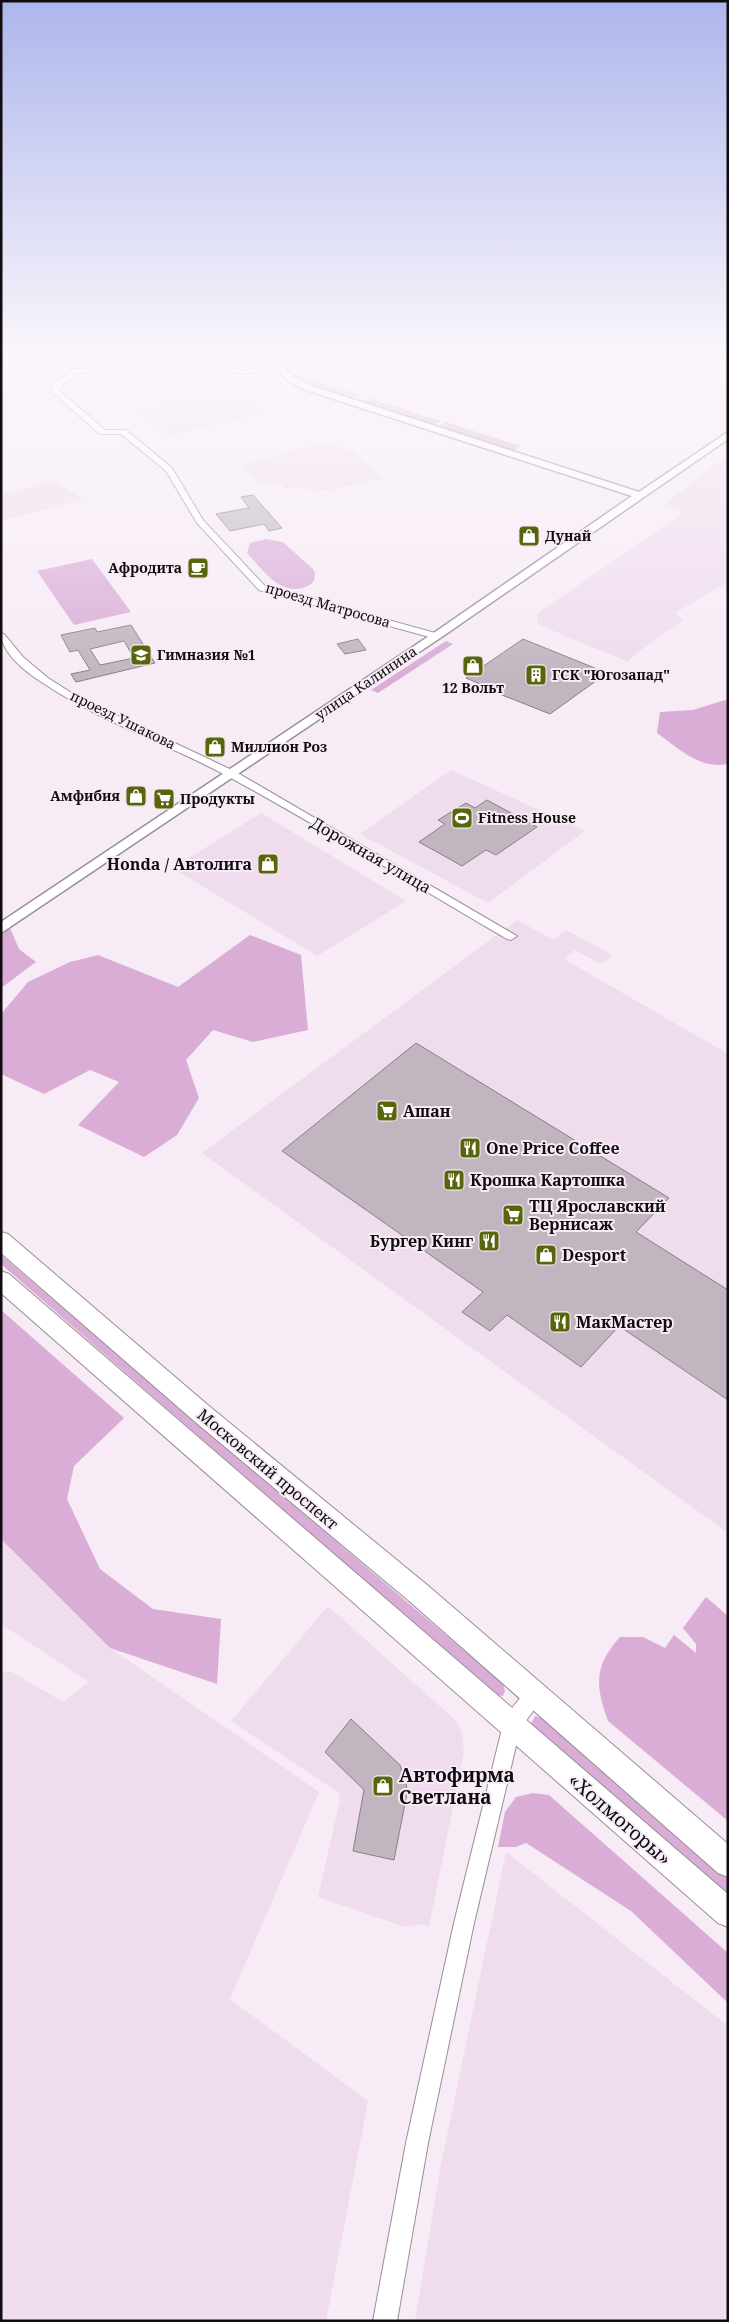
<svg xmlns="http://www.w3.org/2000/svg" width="729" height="2322" font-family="'Noto Serif',serif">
<rect width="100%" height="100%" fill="#f7ebf6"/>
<g fill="#efdced">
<path d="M244,397L266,412L170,436L139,412L165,405Z"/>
<path d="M326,442L353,451L382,479L329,490L284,488L279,483H261L240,466Z"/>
<path d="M728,454V582L675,613L683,620L636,654L628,662L537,624L538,613L684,512L665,504Z"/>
<path d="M53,480L84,499L4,520L1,517V495Z"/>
<path d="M451,770L585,831L488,903L360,834Z"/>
<path d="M261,813L406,901L317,956L173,868Z"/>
<path d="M517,920L553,940L566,930L612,955L601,964L575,950L564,959L728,1054V1533L202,1153Z"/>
<path d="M1,1539L110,1648L319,1792L230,1999L368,2101L326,2321H1V1672H12L63,1702L89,1682L1,1624Z"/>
<path d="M328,1606L454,1719L462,1732L464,1752L429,1926L423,1924L405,1927L318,1897L340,1800L339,1793L231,1721Z"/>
<path d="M506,1852L728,2026V2321H415L440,2169Z"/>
</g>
<g fill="#d9add6">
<path d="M294,374L361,395L350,399L305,384L289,375Z"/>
<path d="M369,398L441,421L430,427L360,403Z"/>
<path d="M446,422L520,446L512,452L436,428Z"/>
<path d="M266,539L283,542L314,570C316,578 315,582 308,586C281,598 263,570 247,553L250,543Z"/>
<path d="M92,559L131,612L74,625L37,571Z"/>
<path d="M446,641L453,644L378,693L371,690Z"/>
<path d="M725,700L728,701V764C700,770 678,748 657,733L660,712L693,710Z"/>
<path d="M10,928L19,949L36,962L1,988V934Z"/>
<path d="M250,935L301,955L308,1030L253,1042L213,1030L186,1060L199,1098L177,1135L144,1157L78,1125L119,1082L90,1070L44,1094L1,1074V1014L28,982L70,962L98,955L178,987Z"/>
<path d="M1,1255L503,1684L505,1691L503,1696L495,1695L1,1264Z"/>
<path d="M1,1310L124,1418L74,1466L67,1499L100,1569L153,1609L221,1619L217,1684L110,1648L1,1539Z"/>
<path d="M706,1597L728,1616V1821L608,1721C595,1685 594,1666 620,1637H643L665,1648L674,1635L696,1653V1644L683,1628Z"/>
<path d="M535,1716L542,1718L728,1876V1896L531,1724Z"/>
<path d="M533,1793L549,1795L728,1953V2003L631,1911L526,1843L516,1847H498L505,1812L516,1797Z"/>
</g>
<g fill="#c1b5c0" stroke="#897e88" fill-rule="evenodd">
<path d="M253,495L282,528L269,531L264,524L230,531L216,514L249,508L241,497Z"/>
<path d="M131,625L155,663L76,682L71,674L90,670L78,650L70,652L61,635L95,628L97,632ZM124,641L134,658L100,665L90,649Z"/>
<path d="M358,639L366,650L345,654L337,644Z"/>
<path d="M523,639L607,673L550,714L492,691L494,690L466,678Z"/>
<path d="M487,800L537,827L496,855L486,850L462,866L419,842L445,824L438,820L466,803L475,808Z"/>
<path d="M416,1043L669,1198L636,1232L728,1290V1400L619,1326L581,1367L507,1315L490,1331L462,1312L483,1292L282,1151Z"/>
<path d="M351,1719L400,1765L406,1781L407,1793L394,1860L353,1851L364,1790L325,1752Z"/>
</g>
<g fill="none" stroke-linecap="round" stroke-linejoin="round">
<g stroke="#998d98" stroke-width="2">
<g id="minor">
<path d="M118,355H128L86,373H77L60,388V391L105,430H126L172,468L203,520L265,586L439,634V638H433L259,590L197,523L166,471L121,434H100L52,392L53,385L72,369H82Z"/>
<path d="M181,355C204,355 225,372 249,370C258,369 266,364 275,362L279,364C253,383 205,371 181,355Z"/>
<path d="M1,633L4,634L23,657L48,678L78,697L236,772L517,936L511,940L507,939C414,885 323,828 229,777C168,744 101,722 43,683C27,673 1,653 1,633Z"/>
<path d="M535,1687L541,1690L544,1696L520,1729L474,1923L428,2143L397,2321H373L406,2143L454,1923L503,1725C508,1712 522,1692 535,1687Z"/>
</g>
</g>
<g stroke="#998d98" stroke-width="3">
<path id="major" d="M264,355H273L294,377L309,385L639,492L728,432V439L446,634L1,933V922L438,630L632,496L303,389L288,381Z"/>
</g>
<g stroke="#998d98" stroke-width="2">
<g id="highway">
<path d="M1,1232L8,1234L209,1406L426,1584L728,1844V1877L718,1873L408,1600L193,1420L1,1253Z"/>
<path d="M1,1271L9,1274L728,1894V1927L718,1923L1,1293Z"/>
</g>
</g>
<use href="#minor" fill="#fff" fill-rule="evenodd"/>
<use href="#major" fill="#fff" fill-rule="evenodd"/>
<use href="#highway" fill="#fff" fill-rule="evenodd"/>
</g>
<linearGradient id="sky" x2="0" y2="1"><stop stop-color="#adb6ec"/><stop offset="0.52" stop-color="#fbf6fb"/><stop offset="1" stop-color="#fbf6fb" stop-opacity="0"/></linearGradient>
<rect width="729" height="680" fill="url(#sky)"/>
<defs>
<g id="shop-square" transform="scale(1.125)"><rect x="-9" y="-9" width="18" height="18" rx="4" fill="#59650a" stroke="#f7ebf6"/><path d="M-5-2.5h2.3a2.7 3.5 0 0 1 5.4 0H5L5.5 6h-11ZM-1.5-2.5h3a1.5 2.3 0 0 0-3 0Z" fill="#fff"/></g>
<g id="cafe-square" transform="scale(1.125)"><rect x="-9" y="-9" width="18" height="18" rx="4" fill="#59650a" stroke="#f7ebf6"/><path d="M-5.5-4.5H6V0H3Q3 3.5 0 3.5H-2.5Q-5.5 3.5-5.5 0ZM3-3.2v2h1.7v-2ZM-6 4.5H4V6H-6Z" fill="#fff"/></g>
<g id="school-square" transform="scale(1.125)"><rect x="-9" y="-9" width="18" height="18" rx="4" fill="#59650a" stroke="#f7ebf6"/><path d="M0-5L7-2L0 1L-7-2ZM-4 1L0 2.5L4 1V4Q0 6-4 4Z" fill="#fff"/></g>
<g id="building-square" transform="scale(1.125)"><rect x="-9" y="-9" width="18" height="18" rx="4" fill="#59650a" stroke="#f7ebf6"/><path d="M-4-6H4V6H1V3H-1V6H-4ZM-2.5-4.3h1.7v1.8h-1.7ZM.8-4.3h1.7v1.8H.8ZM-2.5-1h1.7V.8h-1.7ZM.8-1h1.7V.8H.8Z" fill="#fff"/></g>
<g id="supermarket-square" transform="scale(1.125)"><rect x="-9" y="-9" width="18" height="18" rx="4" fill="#59650a" stroke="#f7ebf6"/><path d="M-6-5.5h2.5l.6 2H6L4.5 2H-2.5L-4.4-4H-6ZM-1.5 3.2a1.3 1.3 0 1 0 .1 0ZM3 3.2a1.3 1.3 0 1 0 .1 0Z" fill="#fff"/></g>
<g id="stadium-square" transform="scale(1.125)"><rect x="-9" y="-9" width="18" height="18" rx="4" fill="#59650a" stroke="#f7ebf6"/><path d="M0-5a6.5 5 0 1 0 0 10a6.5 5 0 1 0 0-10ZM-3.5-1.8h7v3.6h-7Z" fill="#fff"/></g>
<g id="restaurant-square" transform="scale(1.125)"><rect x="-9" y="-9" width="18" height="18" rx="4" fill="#59650a" stroke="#f7ebf6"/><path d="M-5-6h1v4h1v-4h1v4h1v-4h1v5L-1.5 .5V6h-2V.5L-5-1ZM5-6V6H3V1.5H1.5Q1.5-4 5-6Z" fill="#fff"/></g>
</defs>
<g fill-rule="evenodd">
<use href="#shop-square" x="529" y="536"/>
<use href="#cafe-square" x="198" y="568"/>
<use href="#school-square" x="141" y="655"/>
<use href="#shop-square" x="473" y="666"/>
<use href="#building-square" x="536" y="675"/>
<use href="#shop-square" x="215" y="747"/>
<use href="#shop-square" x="136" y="796"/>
<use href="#supermarket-square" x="164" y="799"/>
<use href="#stadium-square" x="462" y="818"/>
<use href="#shop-square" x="268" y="864"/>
<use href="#supermarket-square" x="387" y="1111"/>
<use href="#restaurant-square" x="470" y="1148"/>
<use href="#restaurant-square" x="454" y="1180"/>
<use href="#supermarket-square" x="513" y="1215"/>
<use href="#restaurant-square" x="489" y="1241"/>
<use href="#shop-square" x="546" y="1255"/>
<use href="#restaurant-square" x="560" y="1322"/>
<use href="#shop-square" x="383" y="1786"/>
</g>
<g text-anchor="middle" stroke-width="4" stroke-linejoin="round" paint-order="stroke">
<g font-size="14" font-weight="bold" fill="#100c10" stroke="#f7ebf6" text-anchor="start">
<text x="545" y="541">Дунай</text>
<text x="182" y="573" text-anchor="end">Афродита</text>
<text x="157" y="660">Гимназия №1</text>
<text x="552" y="680">ГСК "Югозапад"</text>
<text x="473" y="693" text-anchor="middle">12 Вольт</text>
<text x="231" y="752">Миллион Роз</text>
<text x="120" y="801" text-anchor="end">Амфибия</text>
<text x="180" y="804">Продукты</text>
<text x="478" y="823">Fitness House</text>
</g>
<g font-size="14" fill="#100c10" stroke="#f7ebf6">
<text transform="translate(328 605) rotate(16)" y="5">проезд Матросова</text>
<text transform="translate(366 683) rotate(-34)" y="5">улица Калинина</text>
<text transform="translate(123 720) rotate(26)" y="5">проезд Ушакова</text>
</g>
<g font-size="16" fill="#100c10" stroke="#f7ebf6">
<text transform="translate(371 855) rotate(30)" y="6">Дорожная улица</text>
<text transform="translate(268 1469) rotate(40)" y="6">Московский проспект</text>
</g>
<g font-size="16" font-weight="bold" fill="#100c10" stroke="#f7ebf6" text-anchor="start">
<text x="252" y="870" text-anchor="end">Honda / Автолига</text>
<text x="403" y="1117">Ашан</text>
<text x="486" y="1154">One Price Coffee</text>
<text x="470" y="1186">Крошка Картошка</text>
<text x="529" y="1212">ТЦ Ярославский<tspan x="529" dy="18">Вернисаж</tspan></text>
<text x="473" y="1247" text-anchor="end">Бургер Кинг</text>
<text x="562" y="1261">Desport</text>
<text x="576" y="1328">МакМастер</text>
</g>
<g font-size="19" font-weight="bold" fill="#100c10" stroke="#f7ebf6" text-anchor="start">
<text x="399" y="1782">Автофирма<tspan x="399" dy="22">Светлана</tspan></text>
</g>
<g font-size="19" fill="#100c10" stroke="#f7ebf6">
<text transform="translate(620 1819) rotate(41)" y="7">«Холмогоры»</text>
</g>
</g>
<rect width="729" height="2322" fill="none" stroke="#100c10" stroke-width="5"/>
</svg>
